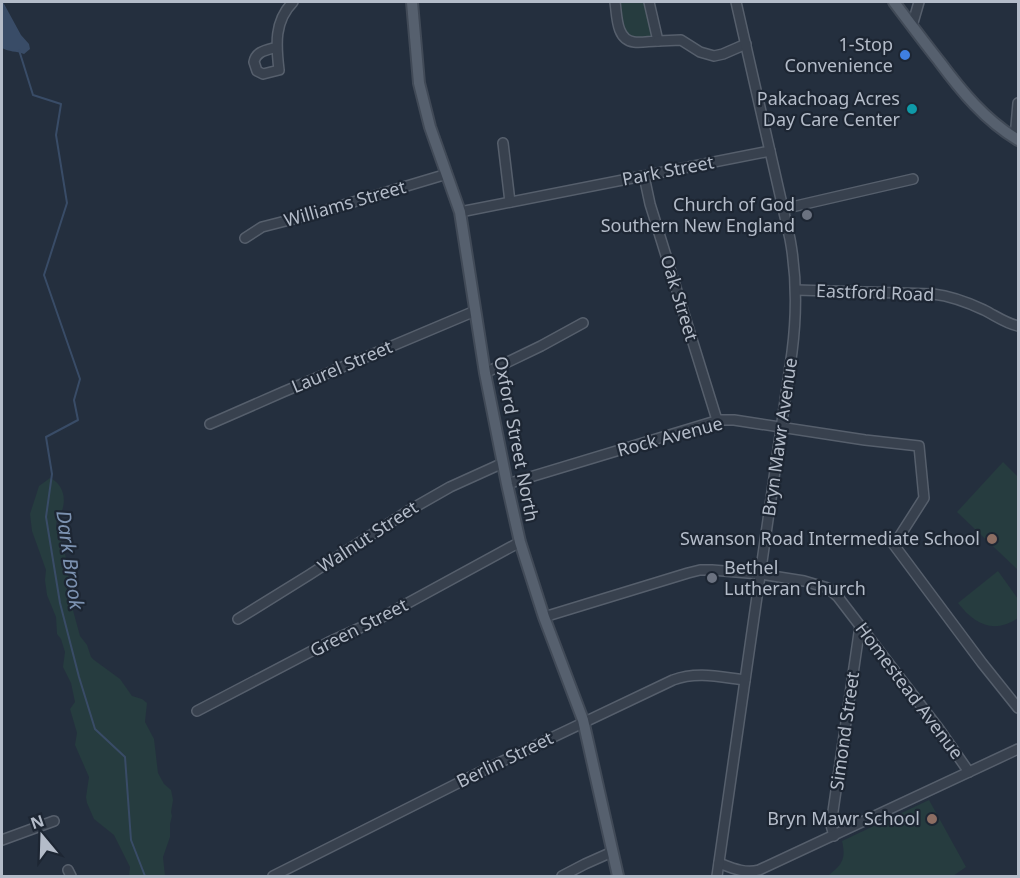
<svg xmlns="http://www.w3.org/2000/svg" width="1020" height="878" font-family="'Noto Sans',sans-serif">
<rect width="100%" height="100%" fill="#242f3e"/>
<g fill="#263c3f">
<path d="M616,2H649L658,41L623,36Z"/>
<path d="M1003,462L1018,477V570L957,512Z"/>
<path d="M50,478C61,483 66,495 63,507C62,514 57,518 56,525L67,561L66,571L73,585L74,591L71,603L80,636L87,645L91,657L94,660L120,679L132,696L142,699L147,703L145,722L154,739L158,773L164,784L171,790L173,800L171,812L172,816L170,824V837L163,857L165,876H129L130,867L114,835L94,819L87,803L86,797L89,777L75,745L77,733L70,709L75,702L71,683L63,667L65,652L61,639L57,634L56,617L47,595L45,580L46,570L32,531L30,514L39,486Z"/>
<path d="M998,571L1018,599V618C994,634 975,625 958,603Z"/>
<path d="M929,800L966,867L953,876H830L829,875C843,864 846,858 842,841Z"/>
</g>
<path fill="#394c67" d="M2,2H3L21,35L29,44L30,49L24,54C16,51 9,52 2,48Z"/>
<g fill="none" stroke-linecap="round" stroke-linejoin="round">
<path stroke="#394c67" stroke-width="2" d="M19,50L33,95L61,104L56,135L67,203L44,275L80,379L74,400L78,420L46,437L52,474L46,517L60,603L79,677L95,729L125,757L131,840L145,876"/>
<g stroke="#565f6c" stroke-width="12">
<g id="minor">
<path d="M615,2C617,15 616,40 634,42C642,43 650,41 658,41L649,2"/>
<path d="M912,26L919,2"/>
<path d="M658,41L681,40L700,52L714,56L723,54L746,44"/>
<path d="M277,47C267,50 256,51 254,62L257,71L263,74L279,70C276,45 274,21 293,2"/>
<path d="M1015,138L1018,103"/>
<path d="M503,143L510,202"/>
<path d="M644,176L650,204L717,420"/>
<path d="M783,209L913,179"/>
<path d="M460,212L770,151"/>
<path d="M245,238L262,227L313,214L447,174"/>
<path d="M796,290L933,294C951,296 967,302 984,310C996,316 1005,323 1018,326"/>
<path d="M485,373L541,346L583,323"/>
<path d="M210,424L283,392L475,311"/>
<path d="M507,484L719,420H734L865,440L919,446L924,498L894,545L982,663L1018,708"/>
<path d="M544,617L688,573L700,570H712L760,574L804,581L828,588L838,597L939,729L969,772"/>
<path d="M238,619L309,575L408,511L450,487L503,463"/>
<path d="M197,711L329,642L375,621L520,542"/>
<path d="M834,836L831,825L860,626"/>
<path d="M2,840L54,821"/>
<path d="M719,863C732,868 745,874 759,870L1018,749"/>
<path d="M68,870L71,876"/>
<path d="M273,876L484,770L673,680C697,671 720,677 745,680"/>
<path d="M562,876L585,864L612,852"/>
<path d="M717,876L792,352C797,313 797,277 790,239L736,2"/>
</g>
</g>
<g stroke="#414a57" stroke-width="14">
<g id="major">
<path d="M412,2L419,83L430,127L460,212L485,373L507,484L520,542L544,617L583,720L618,876"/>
<path d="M894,2C909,22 924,42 939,61C962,92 985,120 1018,140"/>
</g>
</g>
<use href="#minor" stroke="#38414e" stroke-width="9"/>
<use href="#major" stroke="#56606e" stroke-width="10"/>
</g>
<circle fill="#3f7fe0" stroke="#1d2633" stroke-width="2" cx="905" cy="55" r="6"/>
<circle fill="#0f9aa8" stroke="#1d2633" stroke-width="2" cx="912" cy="109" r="6"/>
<g fill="#6b7280" stroke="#1d2633" stroke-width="2">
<circle cx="807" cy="215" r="6"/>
<circle cx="712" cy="578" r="6"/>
</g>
<g fill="#8d6e63" stroke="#1d2633" stroke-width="2">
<circle cx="992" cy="539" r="6"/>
<circle cx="932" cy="819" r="6"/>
</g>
<g text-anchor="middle" stroke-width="4.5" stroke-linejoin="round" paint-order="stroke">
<g font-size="18" fill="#b4bcc9" stroke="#1d2633" text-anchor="end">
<text x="893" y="51">1-Stop<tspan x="893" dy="21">Convenience</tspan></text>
<text x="900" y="105">Pakachoag Acres<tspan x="900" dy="21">Day Care Center</tspan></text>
<text x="795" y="211">Church of God<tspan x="795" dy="21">Southern New England</tspan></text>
<text x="980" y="545">Swanson Road Intermediate School</text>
<text x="724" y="574" text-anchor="start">Bethel<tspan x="724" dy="21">Lutheran Church</tspan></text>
<text x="920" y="825">Bryn Mawr School</text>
</g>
<g font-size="18" fill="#b4bcc9" stroke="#1d2633">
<text transform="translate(668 171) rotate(-11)" y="6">Park Street</text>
<text transform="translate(345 204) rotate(-16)" y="6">Williams Street</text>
<text transform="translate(875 293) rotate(2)" y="6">Eastford Road</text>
<text transform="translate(679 298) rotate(73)" y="6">Oak Street</text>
<text transform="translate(342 367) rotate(-23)" y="6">Laurel Street</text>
<text transform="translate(670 437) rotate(-15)" y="6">Rock Avenue</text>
<text transform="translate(780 437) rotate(-82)" y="6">Bryn Mawr Avenue</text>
<text transform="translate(516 439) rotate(79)" y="6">Oxford Street North</text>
<text transform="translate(368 537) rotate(-33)" y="6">Walnut Street</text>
<text transform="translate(359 628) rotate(-27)" y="6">Green Street</text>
<text transform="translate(909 691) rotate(53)" y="6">Homestead Avenue</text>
<text transform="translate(845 731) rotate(-82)" y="6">Simond Street</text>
<text transform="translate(505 760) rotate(-26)" y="6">Berlin Street</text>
</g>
<g font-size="20" font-style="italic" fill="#7c92b1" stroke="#1d2633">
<text transform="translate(70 560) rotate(82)" y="7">Dark Brook</text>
</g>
</g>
<rect width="1020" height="878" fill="none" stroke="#b4bcc9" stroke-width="6"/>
<g transform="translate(42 836) rotate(341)" stroke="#1d2633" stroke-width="4.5" paint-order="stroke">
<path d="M0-4.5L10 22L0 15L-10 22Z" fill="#b4bcc9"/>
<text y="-9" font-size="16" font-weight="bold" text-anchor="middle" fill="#b4bcc9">N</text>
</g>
</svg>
